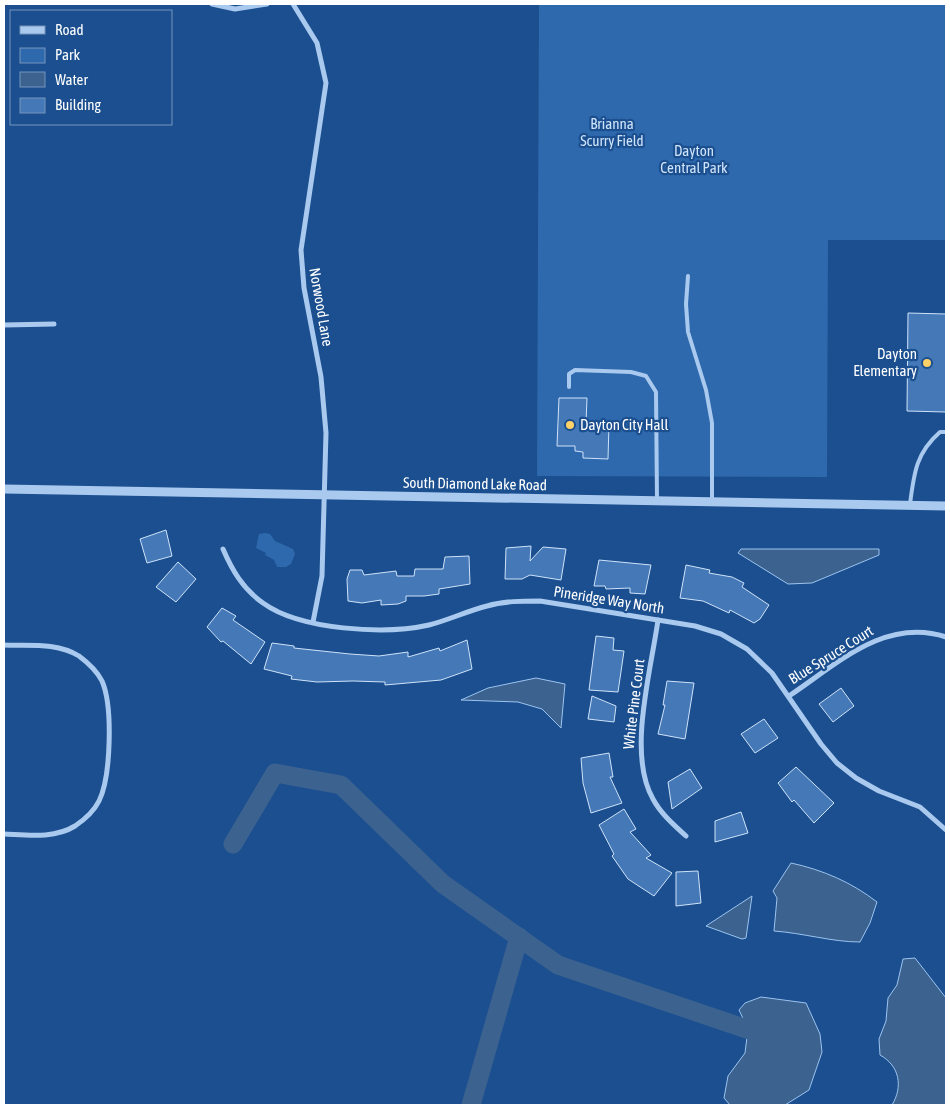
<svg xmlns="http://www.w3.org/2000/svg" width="950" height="1109" font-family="'Asap Condensed',sans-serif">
<rect width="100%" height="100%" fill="#1b4f8f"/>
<g fill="#2e69ad">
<path d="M539,4H946V240H828L827,477L537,476Z"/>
<path d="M265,533L270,534L275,541L293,549L295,554L291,564L286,567H277L274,560L265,555L266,553L256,548L259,534Z"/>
</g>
<g fill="#3c6290" stroke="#9cc4f0">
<path d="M741,549H879V555L812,583L788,584L738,553Z"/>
<path d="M536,678L565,684L561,728L542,709L518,702L461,700L488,688Z"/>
<path d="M791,863C823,870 851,882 877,902L870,923L860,942C832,942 803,933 774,931L777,898L773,891Z"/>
<path d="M752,896L746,938L742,939L706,926Z"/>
<path d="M915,958L946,998V1105H892C903,1087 900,1066 880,1055L879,1039L886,1021L888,998L897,985L903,959Z"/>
<path d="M761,997L806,1003L820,1034L822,1052L809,1090L785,1105H730L724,1098L728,1076L745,1053L748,1029L739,1010L745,1003Z"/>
</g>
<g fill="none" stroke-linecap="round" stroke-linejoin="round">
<g stroke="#3c6290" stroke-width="19">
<path d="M233,844L275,773L341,785L443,884L558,965L770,1037"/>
<path d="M471,1105L519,937"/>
</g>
</g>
<g fill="#4478b7" stroke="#cfe3fa">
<path d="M908,313L946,314V412L907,411Z"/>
<path d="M559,398H587L586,423L609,424L608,459L583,458V452L575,451V446H557Z"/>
<path d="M166,530L172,556L147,563L140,539Z"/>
<path d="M531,546L530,561L543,547L566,549L561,580L530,575L522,579H505L506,548Z"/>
<path d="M469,556L470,584L439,589V594L424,596H406V601L398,604L381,605V600L362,603L348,601L347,579L350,570H362L364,575L396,571L397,576H414L415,569H443L445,557Z"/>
<path d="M599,560L651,565L645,594L630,593V588L606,589L605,586H594Z"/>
<path d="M178,562L196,579L176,602L156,587Z"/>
<path d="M686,565L710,570L709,573L732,577L744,583L742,587L769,605L760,619L754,623L730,610L729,613L703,601L680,598Z"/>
<path d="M222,608L236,616L233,620L265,642L251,664L223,641L221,642L207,627Z"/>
<path d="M596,636L614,638L613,650L624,651L618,692L589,690Z"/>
<path d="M467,640L472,669L441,680L385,685V682L353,681L317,682L291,679L292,676L264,669L272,643L294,646V648L350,654L379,656L408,652V657L439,648L440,651Z"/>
<path d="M667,681L694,683L685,739L658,734L665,705H663Z"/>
<path d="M841,688L854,706L833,722L819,704Z"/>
<path d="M592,696L616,706L614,722L588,719Z"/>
<path d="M764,719L778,738L755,753L741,734Z"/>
<path d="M609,753L613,777H610L622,803L591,813L583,783L581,758Z"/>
<path d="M796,767L834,803L814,823L794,800L792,802L778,783Z"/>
<path d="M690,769L702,788L672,809L668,782Z"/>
<path d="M624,809L636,829L630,832L651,855L646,858L672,873L654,896L628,879L612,856L614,854L599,825Z"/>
<path d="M741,812L748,833L715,842V821Z"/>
<path d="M698,871L701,903L676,906V872Z"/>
</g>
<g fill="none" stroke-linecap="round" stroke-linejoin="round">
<g stroke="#a9c9ee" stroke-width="4">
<path d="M688,276L686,304L688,332L706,390L712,423V501"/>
<path d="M569,387V374L575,370L631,372L646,376L656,392L657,500"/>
<path d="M910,504C914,473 916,453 940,432H946"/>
</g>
<g stroke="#a9c9ee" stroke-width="5">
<path d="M212,4L235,9L267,4"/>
<path d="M293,4L317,43L326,83L301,250L304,288L321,377L326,433L322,576L313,622"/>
<path d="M4,325L54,324"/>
<path d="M223,549C232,570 243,589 263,603C300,630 385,635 429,625C449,620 467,611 487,606C504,601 522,601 540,601L695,626L721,634L747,649L772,673L821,744L837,763L856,778L879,791L920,807L946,830"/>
<path d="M658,620C651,671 627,754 653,799C661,814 674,825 686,836"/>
<path d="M4,645C28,646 57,642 79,656C87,662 97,671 102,681C113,706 111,777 99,801C94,811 84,820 75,826C54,839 27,835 4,834"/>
<path d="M789,696C837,664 885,617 946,637"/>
</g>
<path stroke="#a9c9ee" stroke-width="9" d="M4,489L946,506"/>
</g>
<g fill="#ffd166" stroke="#1b4f8f" stroke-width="2">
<circle cx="927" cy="363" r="5"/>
<circle cx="570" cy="425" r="5"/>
</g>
<g text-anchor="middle" stroke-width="4.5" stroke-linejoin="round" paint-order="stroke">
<g font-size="15" fill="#cfe3fa" stroke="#1b4f8f">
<text x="612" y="129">Brianna<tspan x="612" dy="17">Scurry Field</tspan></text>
<text x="694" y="156">Dayton<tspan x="694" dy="17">Central Park</tspan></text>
</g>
<g font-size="15" fill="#fff" stroke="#1b4f8f">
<text transform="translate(321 307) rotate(80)" y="5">Norwood Lane</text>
<text transform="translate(475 484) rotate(1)" y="5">South Diamond Lake Road</text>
<text transform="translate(609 600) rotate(9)" y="5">Pineridge Way North</text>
<text transform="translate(831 655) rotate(-32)" y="5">Blue Spruce Court</text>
<text transform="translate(634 704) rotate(-83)" y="5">White Pine Court</text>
</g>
<g font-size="15" fill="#fff" stroke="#1b4f8f" text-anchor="end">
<text x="917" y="359">Dayton<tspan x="917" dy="17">Elementary</tspan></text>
<text x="580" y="430" text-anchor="start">Dayton City Hall</text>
</g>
</g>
<rect width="950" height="1109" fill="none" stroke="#ffffff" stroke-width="10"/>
<rect x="10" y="10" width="162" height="115" fill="#1b4f8f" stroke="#7695bc"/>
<rect x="20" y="26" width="25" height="8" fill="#a9c9ee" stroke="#7695bc"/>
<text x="55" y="35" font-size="15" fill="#ffffff">Road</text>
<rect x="20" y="48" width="25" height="15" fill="#2e69ad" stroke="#7695bc"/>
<text x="55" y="60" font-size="15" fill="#ffffff">Park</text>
<rect x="20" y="72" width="25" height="15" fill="#3c6290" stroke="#7695bc"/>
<text x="55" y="85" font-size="15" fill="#ffffff">Water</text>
<rect x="20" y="98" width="25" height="15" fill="#4478b7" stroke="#7695bc"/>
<text x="55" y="110" font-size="15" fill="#ffffff">Building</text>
</svg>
